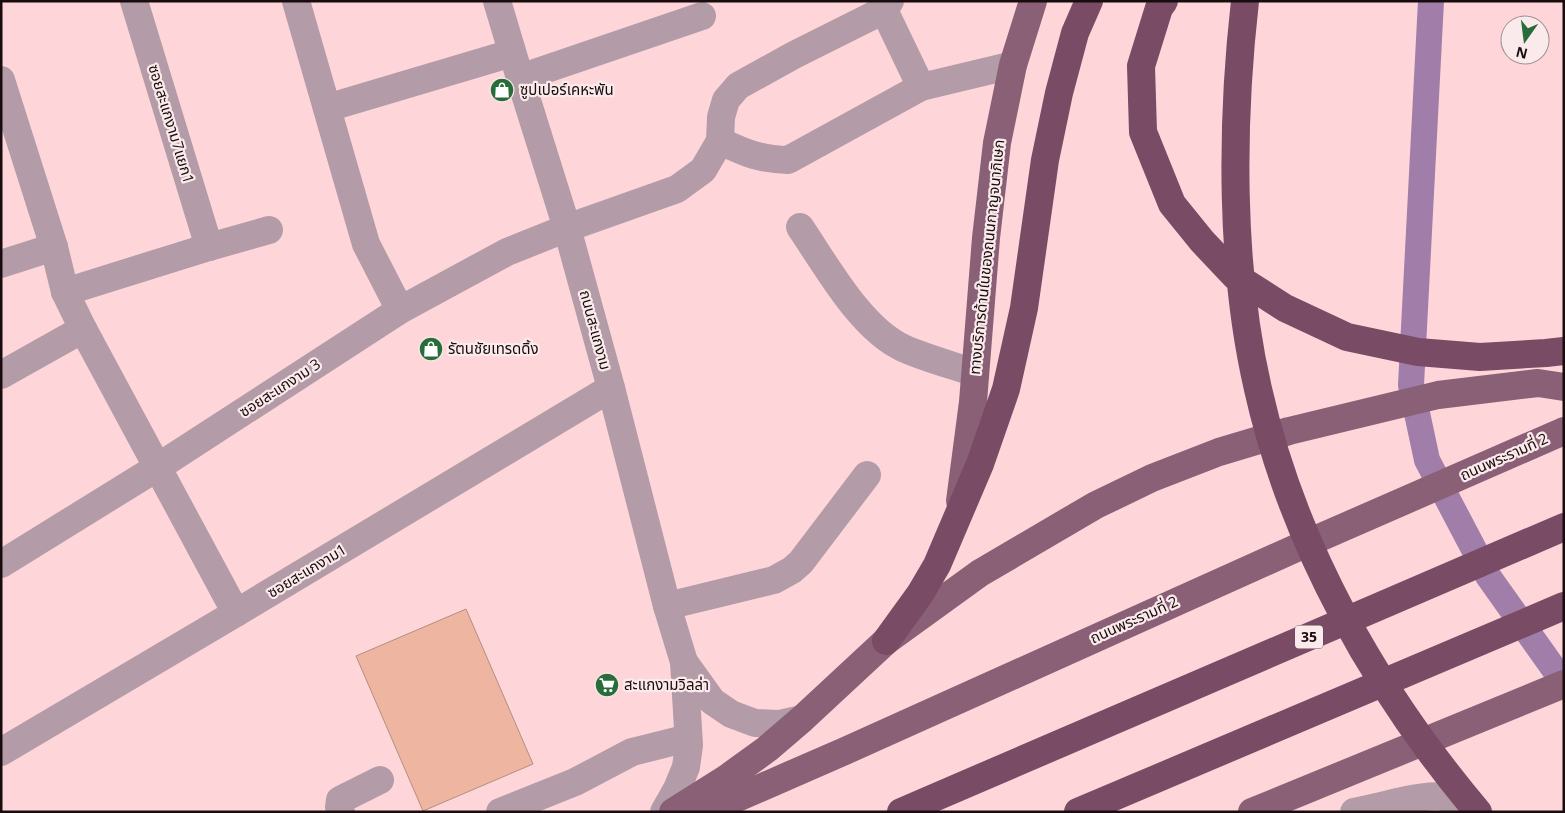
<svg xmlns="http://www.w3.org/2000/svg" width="1565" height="813" font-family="'Open Sans','Noto Sans Thai',sans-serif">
<rect width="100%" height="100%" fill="#fed6d9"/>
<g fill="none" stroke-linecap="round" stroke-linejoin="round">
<path stroke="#a07ea9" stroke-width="26" d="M1431,1L1411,385L1427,460L1488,576L1564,683"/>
</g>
<path fill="#eeb5a0" stroke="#b18f83" d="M466,609L533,764L423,811L356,656Z"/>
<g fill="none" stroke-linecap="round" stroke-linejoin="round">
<g stroke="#b39ba7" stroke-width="28">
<path d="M134,1L209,247"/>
<path d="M296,1L366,244L400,310"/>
<path d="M497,1L520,78L567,228L611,388L667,606L684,662L689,745L686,767L677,789L664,812"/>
<path d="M884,10L921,87"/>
<path d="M520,78L702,16"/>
<path d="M1,80L54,247L65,292L83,329L236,613"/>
<path d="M327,108L512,53"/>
<path d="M720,141C745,153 759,159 788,160L921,87L1013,65"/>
<path d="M800,227C826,265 860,328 903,348C925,358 952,365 975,373"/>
<path d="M1,264L54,247"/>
<path d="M65,292L209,247L269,230"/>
<path d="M1,375L83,329"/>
<path d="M1,564L158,467L400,310L507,252L567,228L677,189L703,170L720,141L721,117L726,100L738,86L794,55L884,10L890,1"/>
<path d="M667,606L774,580L792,570L801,562L867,475"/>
<path d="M684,662L712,701L731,714L755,723L780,724L802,719"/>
<path d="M1,752L236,613L611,388"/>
<path d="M341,812L339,807L340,800L380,780"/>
<path d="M500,812L575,782L632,752L680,740"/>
<path d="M1354,812C1368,809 1382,806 1397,802C1422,797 1450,788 1469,812"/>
</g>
<g stroke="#8a6076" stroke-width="28">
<path d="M960,501L973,402L986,238L997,143L1013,65L1033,1"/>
<path d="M673,812L727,778L767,749L802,719L886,641L980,573L1096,505L1152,478L1219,452L1289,431L1438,395L1538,383L1564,387"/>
<path d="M705,812L845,751L1303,545L1564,431"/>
<path d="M1252,812L1564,684"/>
</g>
<g stroke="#7a4b65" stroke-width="28">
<path d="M1164,1L1159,8L1141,66L1143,132L1172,204L1202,241L1235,276L1285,308L1347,337L1418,352L1480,357L1546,353L1564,351"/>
<path d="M886,641L920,594L937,565L980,464L1006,389L1024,308L1045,160L1059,93L1075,33L1089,1"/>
<path d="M901,812L1564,527"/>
<path d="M1078,812L1564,606"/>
</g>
<path stroke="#7a4b65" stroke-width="28" d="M1245,1C1231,124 1230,268 1258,389C1293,545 1375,690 1478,812"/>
</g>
<defs>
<g id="shop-disc" transform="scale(1.25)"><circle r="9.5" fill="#286d39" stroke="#fbeaeb"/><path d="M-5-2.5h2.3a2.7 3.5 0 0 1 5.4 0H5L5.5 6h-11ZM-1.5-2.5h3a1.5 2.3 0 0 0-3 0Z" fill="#fff"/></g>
<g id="supermarket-disc" transform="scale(1.25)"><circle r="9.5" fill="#286d39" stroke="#fbeaeb"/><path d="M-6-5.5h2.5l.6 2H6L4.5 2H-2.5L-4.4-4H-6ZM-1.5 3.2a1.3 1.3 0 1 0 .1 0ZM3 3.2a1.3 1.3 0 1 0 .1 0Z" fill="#fff"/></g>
</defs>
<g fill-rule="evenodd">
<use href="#shop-disc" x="502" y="90"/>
<use href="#shop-disc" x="431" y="349"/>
<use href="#supermarket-disc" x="607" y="685"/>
</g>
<g text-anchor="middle" stroke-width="4.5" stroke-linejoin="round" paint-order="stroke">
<rect fill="#fbeaeb" stroke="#5d4f50" stroke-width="1" x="1295" y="625.5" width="28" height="23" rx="4"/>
<g font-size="14" font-weight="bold" fill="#190c0e">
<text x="1309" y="642">35</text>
</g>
<g font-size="15" fill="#190c0e" stroke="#fbeaeb" text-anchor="start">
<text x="520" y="95">ซูปเปอร์เคหะพัน</text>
<text x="448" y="354">รัตนชัยเทรดดิ้ง</text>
<text x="624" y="690">สะแกงามวิลล่า</text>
</g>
<g font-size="15" fill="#190c0e" stroke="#fbeaeb">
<text transform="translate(171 124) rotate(73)" y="5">ซอยสะแกงาม7แยก1</text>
<text transform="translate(987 257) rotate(-84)" y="5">ทางบริการด้านในของถนนกาญจนาภิเษก</text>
<text transform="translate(595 330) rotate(75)" y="5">ถนนสะแกงาม</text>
<text transform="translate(280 388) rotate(-33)" y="5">ซอยสะแกงาม 3</text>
<text transform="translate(1504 457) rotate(-24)" y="5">ถนนพระรามที่ 2</text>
<text transform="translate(307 571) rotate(-31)" y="5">ซอยสะแกงาม1</text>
<text transform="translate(1134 620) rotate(-24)" y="5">ถนนพระรามที่ 2</text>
</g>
</g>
<rect width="1565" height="813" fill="none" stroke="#190c0e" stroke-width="5"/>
<g transform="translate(1525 40) rotate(194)"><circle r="24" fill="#fbeaeb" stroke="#a19193"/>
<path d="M0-4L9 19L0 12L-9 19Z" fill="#286d39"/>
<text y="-8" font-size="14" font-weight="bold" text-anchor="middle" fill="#190c0e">N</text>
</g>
</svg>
